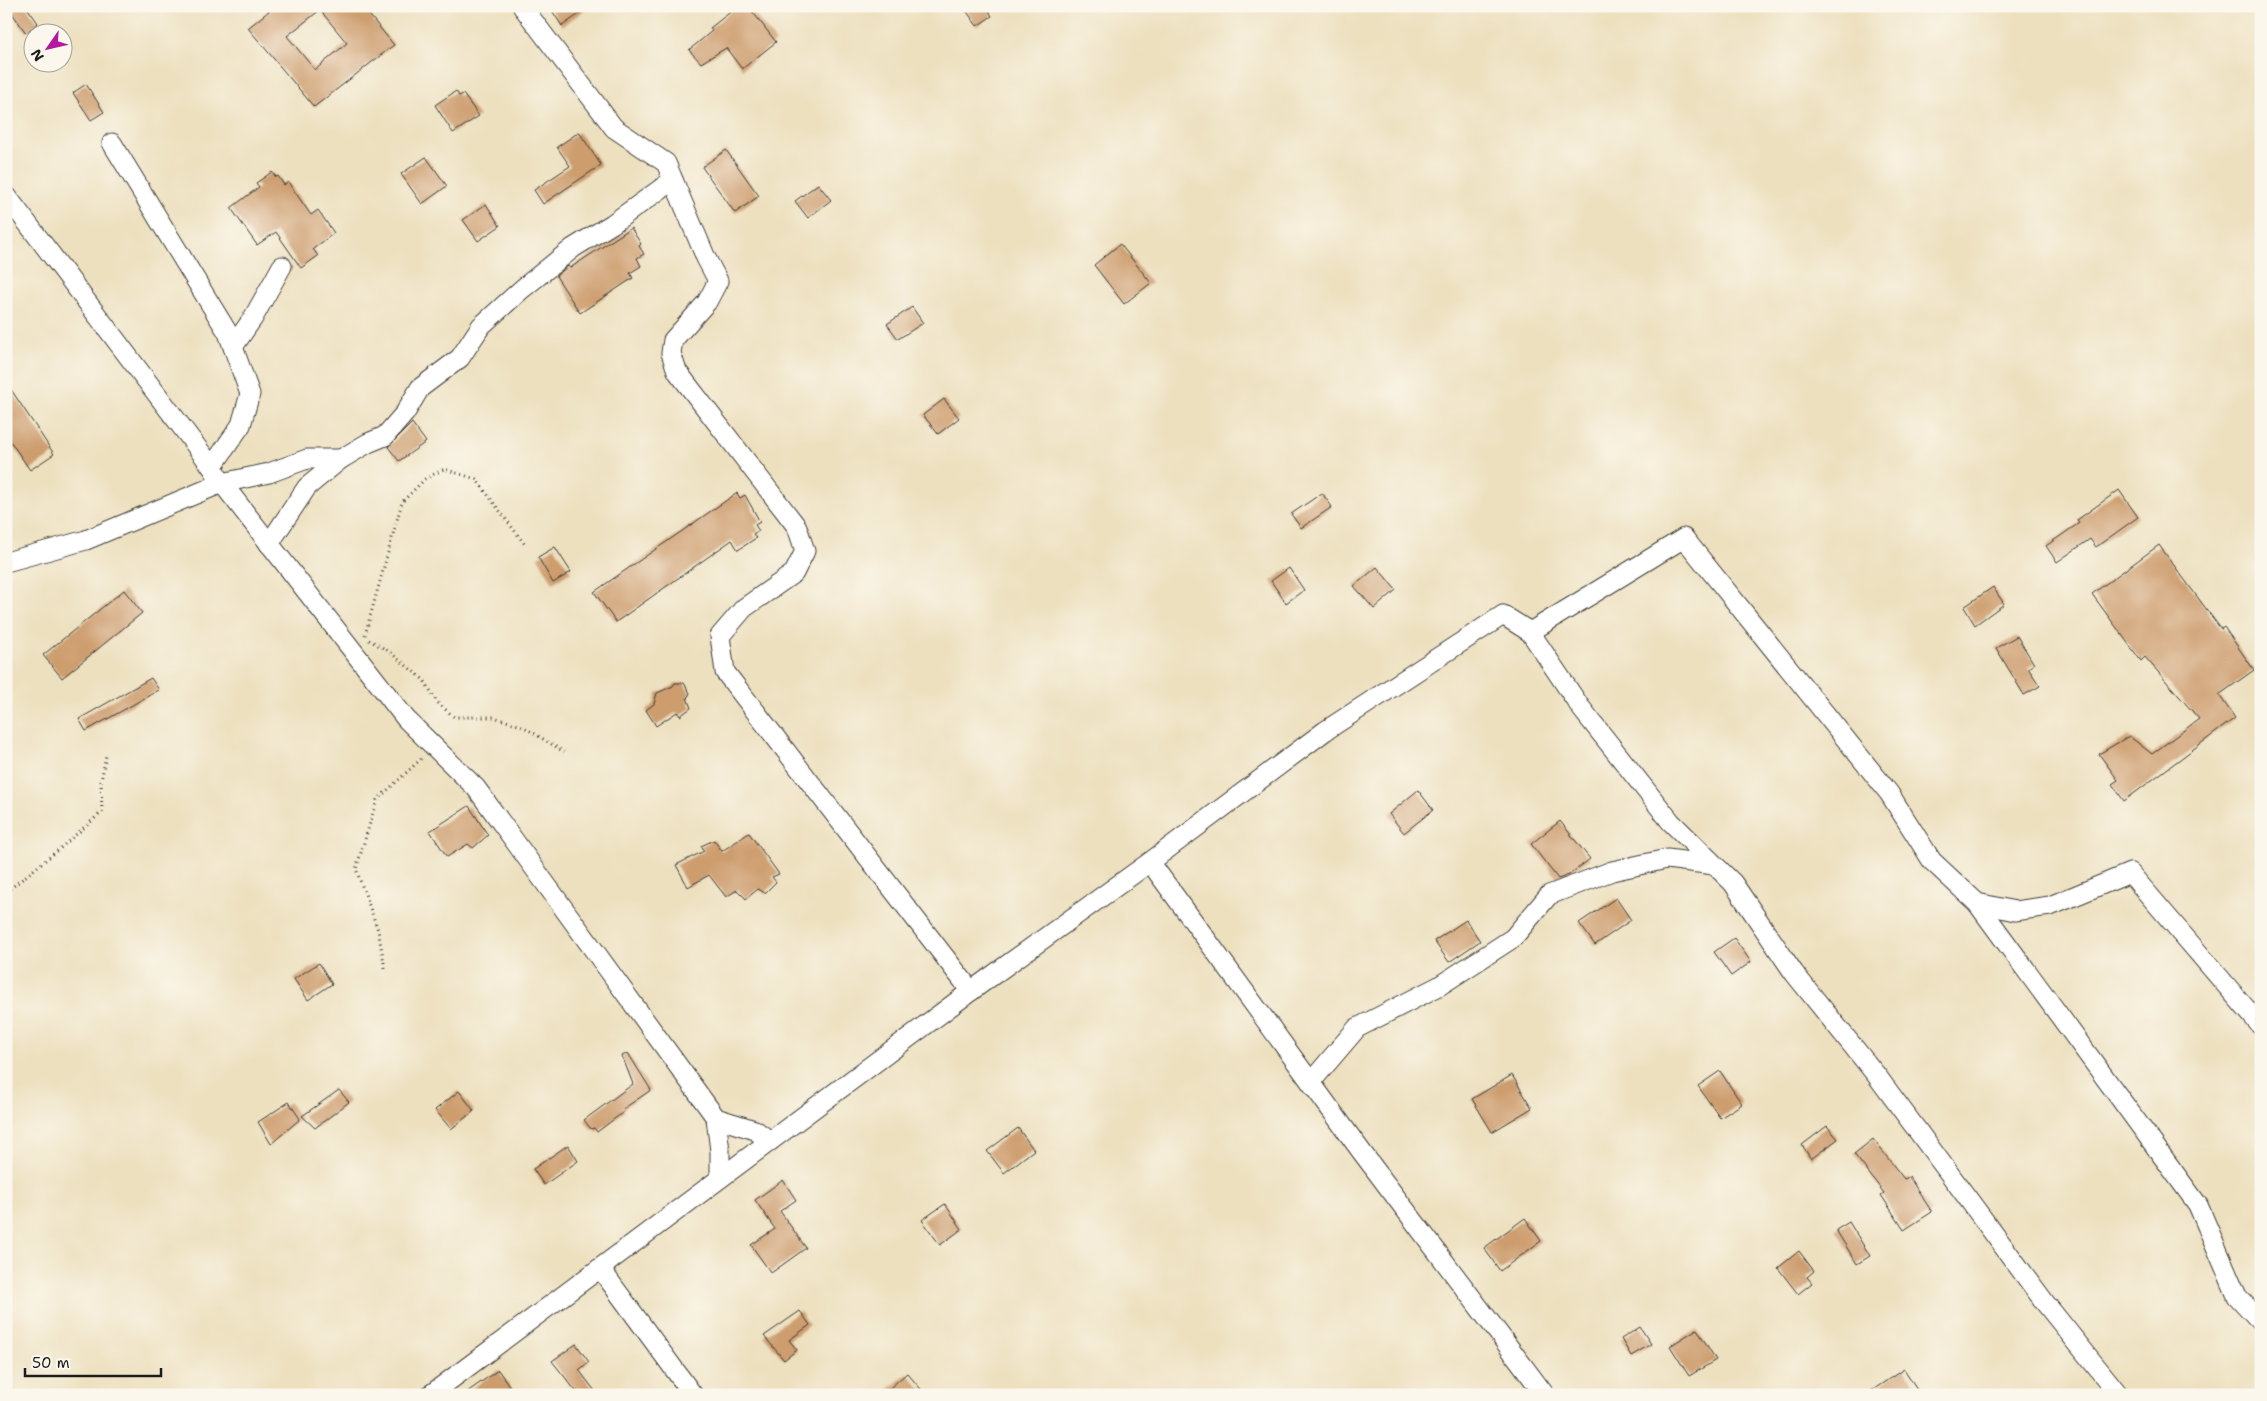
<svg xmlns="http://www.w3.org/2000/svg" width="2267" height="1401" font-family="'Shantell Sans',sans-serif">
<rect width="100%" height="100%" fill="#fbf7ec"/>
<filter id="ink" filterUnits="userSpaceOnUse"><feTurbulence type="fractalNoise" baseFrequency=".02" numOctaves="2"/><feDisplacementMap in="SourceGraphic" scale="10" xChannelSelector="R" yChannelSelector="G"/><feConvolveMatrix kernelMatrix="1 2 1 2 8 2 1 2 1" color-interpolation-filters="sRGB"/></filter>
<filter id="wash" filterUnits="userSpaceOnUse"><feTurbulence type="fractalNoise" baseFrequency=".0096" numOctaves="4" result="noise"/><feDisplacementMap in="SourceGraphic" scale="20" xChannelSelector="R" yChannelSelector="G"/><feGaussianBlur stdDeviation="1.12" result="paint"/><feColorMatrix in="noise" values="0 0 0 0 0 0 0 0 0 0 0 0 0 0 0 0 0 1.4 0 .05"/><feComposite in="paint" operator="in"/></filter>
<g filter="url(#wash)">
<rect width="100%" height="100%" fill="#ede0bf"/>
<g id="blocks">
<g fill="#cd9d6e" fill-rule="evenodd">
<path d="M7,6H26L38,23L26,33Z"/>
<path d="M275,6H362L394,45L314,107L248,28ZM320,10L347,43L315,70L287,36Z"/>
<path d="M549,6H591L562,26Z"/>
<path d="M738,6H748L776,42L742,69L726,48L701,63L689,50L712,31L710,28Z"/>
<path d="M963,6H986L992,16L977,26Z"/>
<path d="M86,84L104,112L91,120L73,93Z"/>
<path d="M456,91L459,96L463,94L479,116L453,133L435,105Z"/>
<path d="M579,132L601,165L543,204L534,190L570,166L557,147Z"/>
<path d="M726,150L759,196L735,213L702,167Z"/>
<path d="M426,157L447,186L422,204L401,174Z"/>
<path d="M272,172L276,177L278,176L284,185L288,182L311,215L318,210L334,233L313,249L318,256L301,268L276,232L257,245L231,208L259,187L256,183Z"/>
<path d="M818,184L831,200L808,218L795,201Z"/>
<path d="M486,204L500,226L478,241L463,220Z"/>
<path d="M631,228L641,244L639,246L644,254L637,258L641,266L630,273L633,278L580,313L556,276L568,266L570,268Z"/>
<path d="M1120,244L1151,283L1124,304L1094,265Z"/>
<path d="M912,307L923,323L898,339L887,324Z"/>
<path d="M6,382L54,454L30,470L6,435Z"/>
<path d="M944,399L959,418L938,434L923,415Z"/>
<path d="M412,423L426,442L399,461L388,447Z"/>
<path d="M2119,490L2138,517L2096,547L2090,539L2057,562L2046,546L2079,523L2077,520Z"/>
<path d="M737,493L740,498L745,495L760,522L755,525L759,531L753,534L756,538L738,550L732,540L616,622L594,592Z"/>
<path d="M1322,493L1332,507L1301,528L1291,514Z"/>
<path d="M2159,545L2221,629L2224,627L2254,670L2219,695L2235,718L2124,801L2112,784L2118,780L2099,754L2129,736L2152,754L2199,719L2145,657L2141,661L2092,594Z"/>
<path d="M555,547L571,572L553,583L538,557Z"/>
<path d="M1377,567L1396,590L1374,609L1354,586Z"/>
<path d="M1289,568L1304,590L1286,603L1271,581Z"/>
<path d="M1993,587L2004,604L1975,625L1964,607Z"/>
<path d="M124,590L142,613L62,678L43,655Z"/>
<path d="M2017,636L2034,664L2028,668L2040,686L2024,695L1996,648Z"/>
<path d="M151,678L159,690L86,731L79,719Z"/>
<path d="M675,683H684L690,693L687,698L691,708L680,716L677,712L656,726L646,710L654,704L657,693L673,686Z"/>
<path d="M1418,790L1433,810L1404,833L1389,814Z"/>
<path d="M469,806L488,835L473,848L468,844L447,857L430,831Z"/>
<path d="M1560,821L1590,859L1569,875L1558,879L1531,844Z"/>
<path d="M749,833L779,874L772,877L776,882L765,893L758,889L746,899L737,890L726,897L709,875L688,887L676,865L704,851L701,846L714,840L722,851Z"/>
<path d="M1616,898L1631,920L1595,945L1579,923Z"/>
<path d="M1466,920L1480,941L1449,962L1434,941Z"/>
<path d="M1734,938L1751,962L1731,976L1714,952Z"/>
<path d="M319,963L332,984L308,1000L294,979Z"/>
<path d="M628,1053L651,1090L623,1109L625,1111L597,1132L594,1128L591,1129L584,1120L633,1084L622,1056Z"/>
<path d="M1720,1071L1742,1104L1720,1118L1698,1086Z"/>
<path d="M1512,1075L1532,1108L1492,1132L1472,1099Z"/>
<path d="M339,1090L349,1102L315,1128L302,1116Z"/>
<path d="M459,1091L474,1111L451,1129L435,1110Z"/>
<path d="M289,1102L300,1119L271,1144L258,1122Z"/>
<path d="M1827,1126L1838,1139L1811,1159L1802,1145Z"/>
<path d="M1018,1128L1034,1150L1004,1173L987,1151Z"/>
<path d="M1873,1139L1904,1179L1909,1177L1932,1212L1904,1230L1881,1195L1884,1193L1854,1154Z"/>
<path d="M568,1145L578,1161L544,1185L533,1169Z"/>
<path d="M783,1180L796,1200L780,1211L806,1248L771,1273L751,1245L775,1229L755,1200Z"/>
<path d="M945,1204L962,1229L940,1245L922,1220Z"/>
<path d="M1525,1218L1541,1241L1500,1271L1484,1248Z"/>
<path d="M1849,1222L1870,1256L1857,1264L1836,1230Z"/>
<path d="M1799,1251L1814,1271L1807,1277L1812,1283L1798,1294L1778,1268Z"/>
<path d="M800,1311L810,1325L789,1340L797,1350L784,1360L764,1336Z"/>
<path d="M1640,1327L1651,1344L1631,1356L1621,1339Z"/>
<path d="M1697,1329L1716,1360L1689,1376L1670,1346Z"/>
<path d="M576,1344L589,1362L579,1370L598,1395H579L552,1361Z"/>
<path d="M1904,1369L1921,1395H1865Z"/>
<path d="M498,1370L516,1395H463Z"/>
<path d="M907,1373L926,1395H882Z"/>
</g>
</g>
</g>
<g filter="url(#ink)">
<use href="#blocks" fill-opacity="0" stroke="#3b3934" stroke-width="1"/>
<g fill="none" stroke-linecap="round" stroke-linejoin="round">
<g stroke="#3b3934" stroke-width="21">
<g id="street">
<path d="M522,6L614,128L666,163L706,258L718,281L707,302L673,340L671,353L677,371L797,527L805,551L794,573L744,608L720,636L725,672L971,991"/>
<path d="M112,143L228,333L250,394L241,425L212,467"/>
<path d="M6,195L212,467L222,483L406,719L476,788L716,1118L720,1151V1178"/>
<path d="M233,347L253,318L282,266"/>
<path d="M269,544L307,487L341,459L368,443L385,436L405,413L420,388L460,358L481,326L522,289L573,248L612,224L673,180"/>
<path d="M6,562L86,540L222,483L269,473L307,459H341"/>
<path d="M1530,632L1581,708L1671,822L1733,883L1794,973L1877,1076L2046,1304L2119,1395"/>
<path d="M1150,862L1361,1151L1545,1395"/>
<path d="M1977,903L2015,911L2050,906L2130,873L2261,1026"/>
<path d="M1311,1082L1357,1028L1439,986L1513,938L1549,895L1612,871L1667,859L1714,865"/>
<path d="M716,1118L755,1130L770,1141"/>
<path d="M600,1268L693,1395"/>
<path d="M430,1395L971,991L1150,862L1325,731L1503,615L1530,632L1684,538L1889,793L1932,861L1977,903L2198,1205L2237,1296L2261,1322"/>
</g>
</g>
<g stroke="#3b3934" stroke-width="3" stroke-dasharray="1 4" stroke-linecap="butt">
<path d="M365,635L402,502L425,479L444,469L476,479L526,546"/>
<path d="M369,640L387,650L424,680L437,702L454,717H494L524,727L564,752"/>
<path d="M6,892L57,851L102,812L101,781L106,755"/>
<path d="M385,968L378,930L356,869L377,800L421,759"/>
</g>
<use href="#street" stroke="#fff" stroke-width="19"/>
</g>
</g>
<rect width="2267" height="1401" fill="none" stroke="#fbf7ec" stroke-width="25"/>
<g transform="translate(48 48) rotate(236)"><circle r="24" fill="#fbf7ec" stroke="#a29f99"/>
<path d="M0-4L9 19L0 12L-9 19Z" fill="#b5179e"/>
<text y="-8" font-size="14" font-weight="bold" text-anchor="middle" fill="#1c1c1c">N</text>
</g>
<path d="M25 1368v8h136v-8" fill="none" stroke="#1c1c1c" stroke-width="2.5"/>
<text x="32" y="1368" font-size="15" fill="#1c1c1c" stroke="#fbf7ec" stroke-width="4" paint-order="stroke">50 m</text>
</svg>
